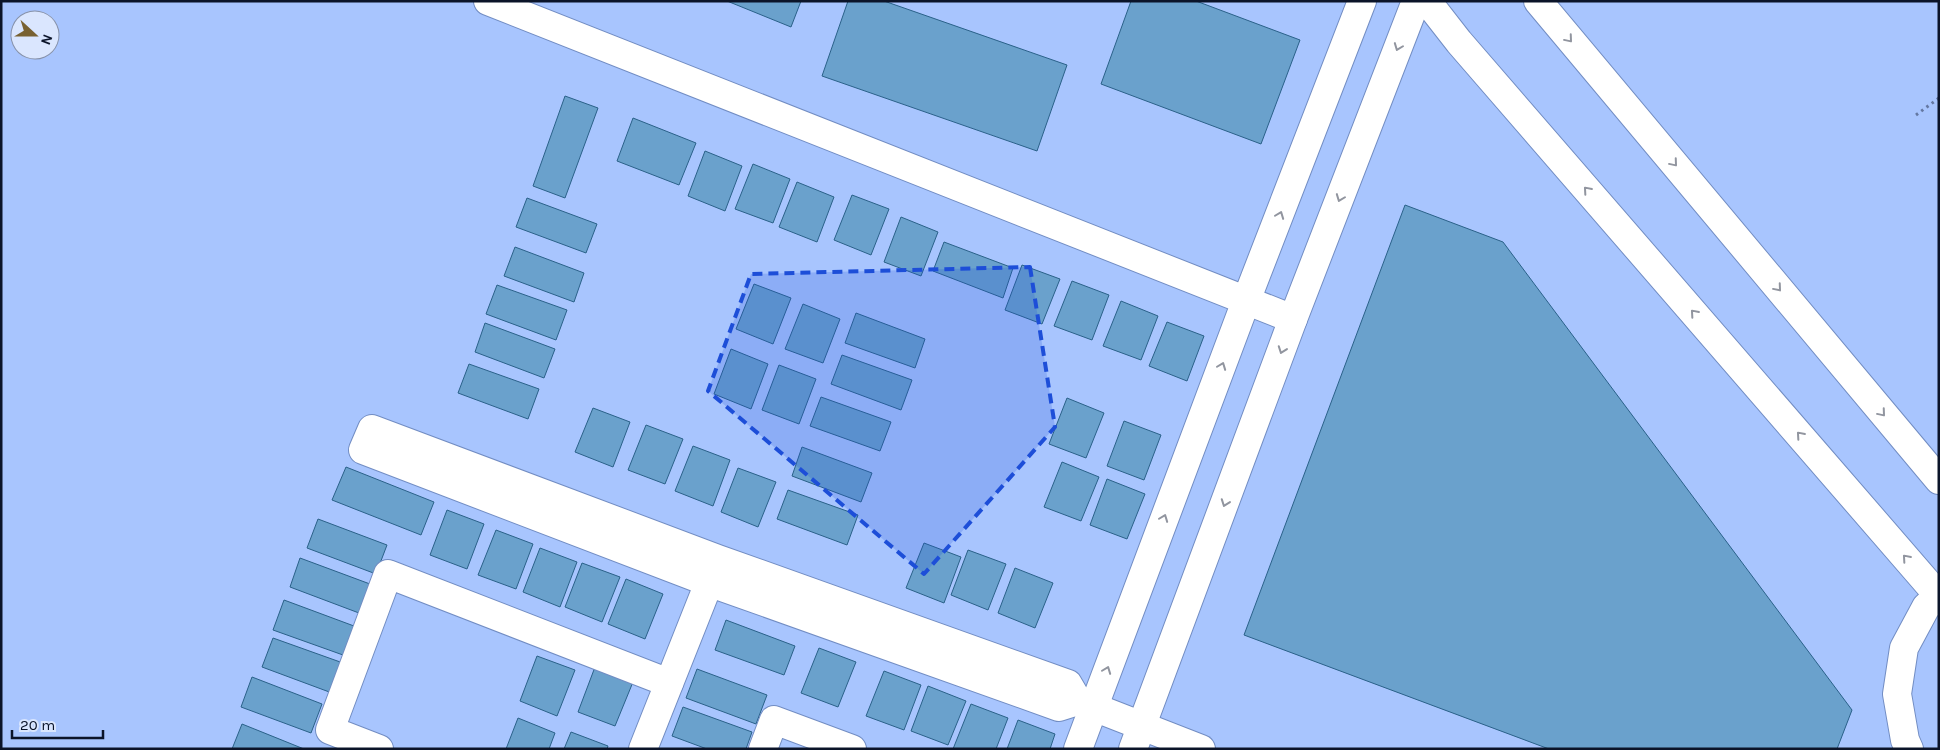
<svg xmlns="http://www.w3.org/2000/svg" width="1940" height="750" font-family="Karla,sans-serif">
<rect width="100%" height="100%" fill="#a8c5fe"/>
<g fill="#6aa1cc" stroke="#2a6189">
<path d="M727,1H801L791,27Z"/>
<path d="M848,1H884L1067,65L1037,151L822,76Z"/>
<path d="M1131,1H1196L1300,40L1261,144L1101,84Z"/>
<path d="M565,96L598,108L565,198L533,186Z"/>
<path d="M633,118L696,143L679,185L617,161Z"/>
<path d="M705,151L742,166L725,211L688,196Z"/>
<path d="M753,164L790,179L773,223L735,209Z"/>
<path d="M797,182L834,197L817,242L779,227Z"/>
<path d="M852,195L889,209L871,255L834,240Z"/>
<path d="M527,198L597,224L586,253L516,227Z"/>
<path d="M1405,205L1503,242L1852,710L1837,749H1549L1244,635Z"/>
<path d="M901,217L938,232L921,276L884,262Z"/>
<path d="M944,242L1013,268L1003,298L933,271Z"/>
<path d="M515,247L584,273L574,302L504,276Z"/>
<path d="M1022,265L1060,279L1042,324L1005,310Z"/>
<path d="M1072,281L1109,295L1092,340L1054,326Z"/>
<path d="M754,284L791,298L773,344L736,329Z"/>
<path d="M497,285L567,310L556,340L486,314Z"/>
<path d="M1121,301L1158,316L1141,360L1103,346Z"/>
<path d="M803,304L840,319L823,363L785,349Z"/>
<path d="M856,313L925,339L915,368L845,343Z"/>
<path d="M1167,322L1204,336L1187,381L1149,366Z"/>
<path d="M485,323L555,349L544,378L475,352Z"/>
<path d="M731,349L768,364L751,409L714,394Z"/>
<path d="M842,355L912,380L901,410L831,384Z"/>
<path d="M469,364L539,389L528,419L458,393Z"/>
<path d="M779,365L816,379L799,424L762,410Z"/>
<path d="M821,397L891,422L880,451L810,426Z"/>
<path d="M1067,398L1104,413L1086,458L1049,444Z"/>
<path d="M593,408L630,422L613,467L575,452Z"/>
<path d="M1124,421L1161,435L1144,480L1107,466Z"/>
<path d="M646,425L683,439L665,484L628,470Z"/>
<path d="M693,446L730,460L713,506L675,491Z"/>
<path d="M802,447L872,473L861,502L792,476Z"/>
<path d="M1062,462L1099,477L1081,521L1044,507Z"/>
<path d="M346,467L434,502L421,535L332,500Z"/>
<path d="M738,468L776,482L758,527L721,512Z"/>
<path d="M1107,479L1145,494L1127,539L1090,525Z"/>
<path d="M788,490L858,515L847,545L777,519Z"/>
<path d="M447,510L484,524L467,569L430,555Z"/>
<path d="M318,519L387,545L376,574L307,548Z"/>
<path d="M496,530L533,544L516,589L478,575Z"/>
<path d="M924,543L961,557L944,603L906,588Z"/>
<path d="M540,548L577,562L560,607L523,592Z"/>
<path d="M968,550L1006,564L988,610L951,595Z"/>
<path d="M300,558L370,584L359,613L290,587Z"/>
<path d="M582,563L620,577L602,622L565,607Z"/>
<path d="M1015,568L1053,583L1035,628L998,613Z"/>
<path d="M626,579L663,594L645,639L608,624Z"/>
<path d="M284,600L354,626L343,655L273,630Z"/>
<path d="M726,620L795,646L784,675L715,650Z"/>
<path d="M273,638L343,663L332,693L262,667Z"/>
<path d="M819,648L856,662L838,707L801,693Z"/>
<path d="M537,656L575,670L557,716L520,701Z"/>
<path d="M595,667L633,682L615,726L578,712Z"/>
<path d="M697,669L767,695L756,724L686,698Z"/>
<path d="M884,671L921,685L904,730L866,716Z"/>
<path d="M252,677L322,704L311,733L241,707Z"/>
<path d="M928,686L966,701L948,745L911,731Z"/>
<path d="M971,704L1008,718L996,749H953Z"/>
<path d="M683,707L752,732L746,749H707L672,736Z"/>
<path d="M518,718L555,733L549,749H506Z"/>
<path d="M1018,720L1055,734L1050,749H1007Z"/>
<path d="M242,724L304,749H232Z"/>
<path d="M571,732L608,746L607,749H564Z"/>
</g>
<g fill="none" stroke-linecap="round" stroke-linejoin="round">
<g stroke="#728dc3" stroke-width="30">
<g id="street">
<path d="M488,1L1293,319"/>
<path d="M1427,1L1459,42L1938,595"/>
<path d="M1538,1L1939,480"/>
<path d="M372,429L718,559L1068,684L1078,701L1059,707L708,582L363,450Z"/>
<path d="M1078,701L1201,749"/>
<path d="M379,749L330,730L388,574L669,683"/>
<path d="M643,749L716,565"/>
<path d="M763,749L774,720L852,749"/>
<path d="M1078,749L1246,301L1362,1"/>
<path d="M1133,749L1293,319L1416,1"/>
<path d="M1909,749L1905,740L1897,694L1904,648L1926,607L1939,595"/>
</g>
</g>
<path stroke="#6478a2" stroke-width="3" stroke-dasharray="2.5 4" stroke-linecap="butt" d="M1916,115L1939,98"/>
<use href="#street" stroke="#fff" stroke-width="28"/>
</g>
<defs><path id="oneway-chevron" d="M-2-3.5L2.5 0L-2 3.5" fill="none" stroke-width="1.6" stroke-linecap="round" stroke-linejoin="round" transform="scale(1.25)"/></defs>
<g stroke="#91959f">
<use href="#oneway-chevron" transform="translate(1569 39) rotate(50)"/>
<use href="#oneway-chevron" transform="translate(1398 47) rotate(111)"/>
<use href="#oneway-chevron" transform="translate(1674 163) rotate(50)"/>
<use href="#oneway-chevron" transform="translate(1587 190) rotate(-131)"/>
<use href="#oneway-chevron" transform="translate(1340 198) rotate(111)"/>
<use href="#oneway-chevron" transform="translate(1280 215) rotate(-69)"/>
<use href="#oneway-chevron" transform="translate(1778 288) rotate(50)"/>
<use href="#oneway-chevron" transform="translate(1694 313) rotate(-131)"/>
<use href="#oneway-chevron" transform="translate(1282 350) rotate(110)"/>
<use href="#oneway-chevron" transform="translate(1222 366) rotate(-69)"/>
<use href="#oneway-chevron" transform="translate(1882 413) rotate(50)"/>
<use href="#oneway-chevron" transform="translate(1800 435) rotate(-131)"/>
<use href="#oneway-chevron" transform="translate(1225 503) rotate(110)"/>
<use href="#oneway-chevron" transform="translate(1164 518) rotate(-69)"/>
<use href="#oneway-chevron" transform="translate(1906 558) rotate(-131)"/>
<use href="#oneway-chevron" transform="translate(1107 670) rotate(-69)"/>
</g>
<path fill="#1d4ed8" fill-opacity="0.2" stroke="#1d4ed8" stroke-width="4" stroke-dasharray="10 6" stroke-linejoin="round" d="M1030,267L1055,427L924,574L708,391L751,274Z"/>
<rect width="1940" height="750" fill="none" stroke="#0b1429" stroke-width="5"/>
<g transform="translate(35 35) rotate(111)"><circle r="24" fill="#dae6fe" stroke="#8792a9"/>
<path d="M0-4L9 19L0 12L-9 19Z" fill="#786131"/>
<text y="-8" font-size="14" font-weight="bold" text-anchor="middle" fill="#0b1429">N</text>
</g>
<path d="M12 730v8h91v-8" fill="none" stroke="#0b1429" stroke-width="2.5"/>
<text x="20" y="730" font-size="15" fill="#0b1429" stroke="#dae6fe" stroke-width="4" paint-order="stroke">20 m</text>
</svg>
